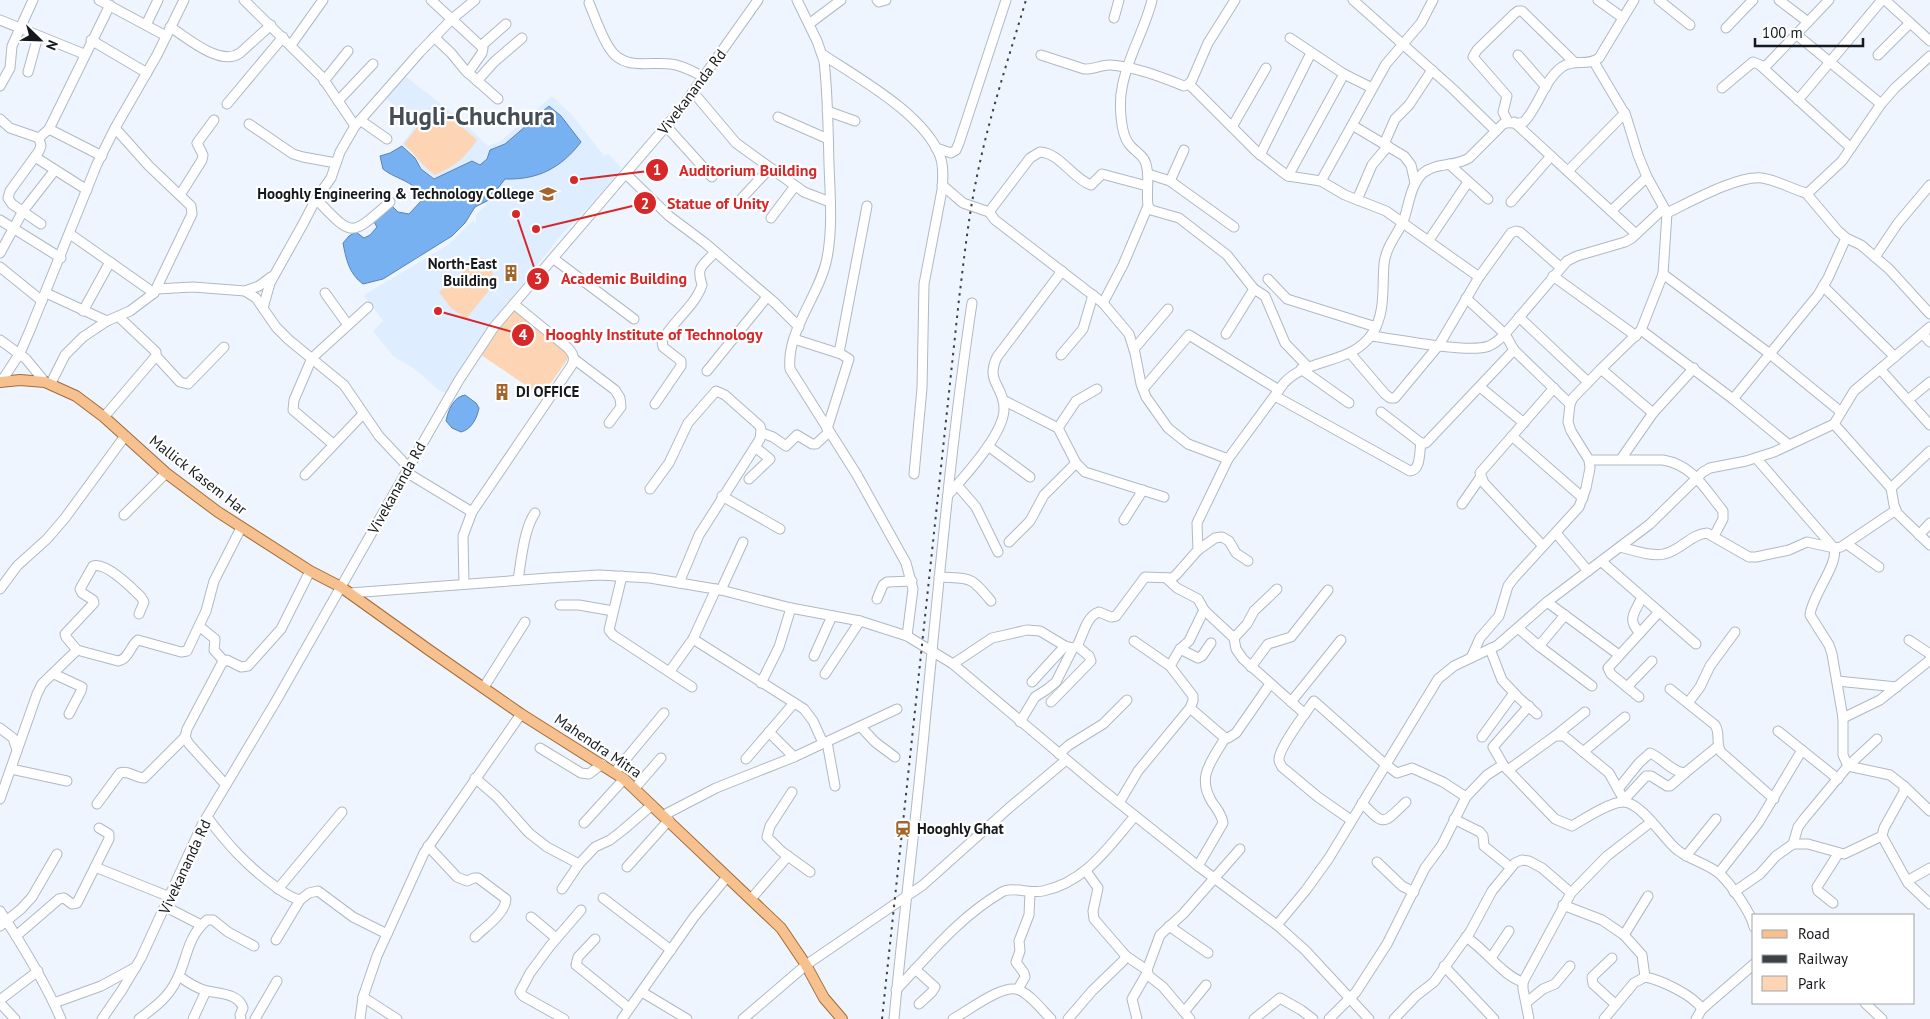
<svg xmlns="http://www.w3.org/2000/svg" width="1930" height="1019" font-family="'PT Sans',sans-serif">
<rect width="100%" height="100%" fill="#eef5fe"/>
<path fill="#deedff" d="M401,73L453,113L488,146L501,141L552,96L573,116L604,156L608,154L622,168L594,201L561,235L509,301L497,293L489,283L496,293L508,301L470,353L447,393L440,391L412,367L394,357L381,341L373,331L383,321L364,295L448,245L473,221L476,224V215L490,201L501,187L482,169L434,178L423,169L415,156L402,144L414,128L403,113L383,96Z"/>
<g fill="#fdd5b5">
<path d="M438,106L477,140C466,157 454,167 435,175C422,166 416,155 404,144L417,127H422L431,119Z"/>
<path d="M483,257L493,274L486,281L491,288L466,319L451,308L439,292L457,276Z"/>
<path d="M515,307L567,349L569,355L567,360L542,396L481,355Z"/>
</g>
<g fill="#77b1f1" stroke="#5a83b1">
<path d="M549,106L561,116L581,142C561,168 538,180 505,179L489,200L475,207L465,223L452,236L383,279L363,284C349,274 346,259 343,243L349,236L356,232L364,238L370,235L377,227L374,222L392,206L398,212L409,214L422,200C416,180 398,181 383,169L380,156L390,153L402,146L415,158L421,169L434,179L472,161L480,165L487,159L490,150L505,144Z"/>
<path d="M465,395L476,403L479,408C477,418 472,429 461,432L452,428L446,421C448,411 453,397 465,395Z"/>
</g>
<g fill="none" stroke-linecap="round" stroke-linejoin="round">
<g stroke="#b0b9c3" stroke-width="11">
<g id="minor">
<path d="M99,0L166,36"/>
<path d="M244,0L322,77L355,126"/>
<path d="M431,0L483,48L482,53L468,73"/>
<path d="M797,0L817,41L824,61C828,95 828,129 829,164C830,195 833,227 827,258C820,295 786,331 790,369L857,475L906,563L913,589L907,636"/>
<path d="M877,0L879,2L886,0"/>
<path d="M1152,0C1145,30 1127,57 1122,88C1119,101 1120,133 1129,144C1134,151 1144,155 1146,164C1150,177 1146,192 1148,206L1151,210L1179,218L1227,255L1254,289L1265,296L1285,343L1308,367"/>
<path d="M1353,0L1453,89L1496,131"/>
<path d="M1598,0L1623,18"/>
<path d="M1659,0L1690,25"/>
<path d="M1779,0L1808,22"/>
<path d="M1885,0L1930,41"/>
<path d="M589,3C595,17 601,36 610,49C624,71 650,61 671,64C682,65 694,72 704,77"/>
<path d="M1114,18L1119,0"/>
<path d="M0,20L84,54"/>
<path d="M809,24L841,0"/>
<path d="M146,25L158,0"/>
<path d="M170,27C188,38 220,67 240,53L271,25"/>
<path d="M1726,28L1753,0"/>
<path d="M1797,35L1881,104"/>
<path d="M434,37L451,53L465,70L498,99"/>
<path d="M1290,38L1344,74L1372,88"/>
<path d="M91,40L147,73"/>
<path d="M291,45L323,0"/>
<path d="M481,46L506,24"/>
<path d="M822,54C858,78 924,114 940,156C944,167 943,179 942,190L924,284L922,388L914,474"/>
<path d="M1041,55L1084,69C1094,70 1102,64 1111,65C1136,67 1161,77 1184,86L1189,84L1192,80L1208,43L1235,0"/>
<path d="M1518,55L1546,87"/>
<path d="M1878,55L1910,23"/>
<path d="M1761,66L1851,148"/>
<path d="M28,72L38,36"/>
<path d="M324,81L348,51"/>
<path d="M477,81L494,62L522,38"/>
<path d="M1189,84L1257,152L1281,171L1288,176L1321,181L1345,195L1386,211L1479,277"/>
<path d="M0,86L10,68L12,46L33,0"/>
<path d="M1722,88L1753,62L1765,67L1829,0"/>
<path d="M693,92L736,143L804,192L830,202"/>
<path d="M1798,100L1882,0"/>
<path d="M338,101L373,64"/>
<path d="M227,104L283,37"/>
<path d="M827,111L855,121"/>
<path d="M778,117L828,139"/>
<path d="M0,119L10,128L39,138L49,129L110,5"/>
<path d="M360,120L387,139"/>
<path d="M1508,122L1503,112L1507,96L1473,57L1477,50L1514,14L1518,11H1522L1574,62"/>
<path d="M1514,122L1636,234"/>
<path d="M249,124L293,154L303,157L336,163"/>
<path d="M1352,125L1404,156L1411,165L1415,183"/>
<path d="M666,126L712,177"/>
<path d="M1232,127L1266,68"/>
<path d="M49,129L102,156"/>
<path d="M39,138L41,146L39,151L10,191L8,198L12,204L41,224"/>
<path d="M1384,144L1395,119L1409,105L1432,70"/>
<path d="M936,148L951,153L956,150L959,143L1006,0"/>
<path d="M1260,155L1311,53"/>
<path d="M35,157L87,190"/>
<path d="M1449,164L1488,199"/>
<path d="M1568,171L1625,113"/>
<path d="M626,174L669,216L705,243L775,303L799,327"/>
<path d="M1148,174L1170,181L1234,227"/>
<path d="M1288,176L1344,74"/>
<path d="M1170,181L1184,150"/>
<path d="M1321,181L1386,64L1421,23L1433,0"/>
<path d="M942,185L963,203L989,212"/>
<path d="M1147,186L1102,174L1091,185C1073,179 1060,153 1040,152L1030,158L989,212L995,220L1103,303L1129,334L1135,353L1141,384L1146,397L1168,428L1188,444L1228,459"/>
<path d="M1806,193L1838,231L1846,238L1861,245L1889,269L1930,314"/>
<path d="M180,195L202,160L203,155L197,143L214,120"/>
<path d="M742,198L770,168"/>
<path d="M316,199C353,237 349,238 390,202"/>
<path d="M1357,200L1372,165L1388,146"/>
<path d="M1511,202L1551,156"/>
<path d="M1611,211L1647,177"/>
<path d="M1667,213C1690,202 1738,175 1762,178C1776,180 1792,189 1806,193L1809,192L1842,161L1881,104L1895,88L1930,56"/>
<path d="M771,218L795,186"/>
<path d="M0,220L61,258"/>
<path d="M70,234L154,293"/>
<path d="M1429,240L1468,182"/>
<path d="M0,253L23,211L55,170"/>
<path d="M1875,257L1898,223L1930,185"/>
<path d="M554,259L634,319"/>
<path d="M0,267L42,301"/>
<path d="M1663,274L1770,354L1841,412"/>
<path d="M1553,276L1636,336"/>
<path d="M1268,279L1287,299L1376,327"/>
<path d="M1823,286L1895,357"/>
<path d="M156,289L193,287L245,291L259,286L271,277"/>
<path d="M245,291L256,298L276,327L289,340L344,385L379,436L409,468"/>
<path d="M46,293L107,321"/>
<path d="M325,293L348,325"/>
<path d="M1466,298L1505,334L1514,350L1570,404"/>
<path d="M1103,303L1123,265L1148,206"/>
<path d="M263,308L270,283L303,224L316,199L331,178L340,152L355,126L420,52L452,19L475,0"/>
<path d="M83,311L110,262"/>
<path d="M1519,317L1588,382"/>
<path d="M1641,330L1733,399L1789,445"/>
<path d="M1226,334L1254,289"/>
<path d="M1923,334L1930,342"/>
<path d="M1371,336C1397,339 1468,354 1489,346C1496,343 1500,339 1505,334L1567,261L1577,256L1625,242L1632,238L1664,208"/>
<path d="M794,339L841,354L849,359L827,429"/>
<path d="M0,340L26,359L45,382"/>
<path d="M1134,349L1168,309"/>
<path d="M839,353L867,206"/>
<path d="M1350,353L1385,394L1390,398H1395L1439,345L1479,277L1511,233L1516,231L1520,232L1560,267"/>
<path d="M1061,355L1083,329L1093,295"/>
<path d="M156,356L180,382L188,384L224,347"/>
<path d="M574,359L615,390L620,398L621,407L609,423"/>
<path d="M1301,369L1349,403"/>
<path d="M1601,369L1653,413"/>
<path d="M1880,369L1930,425"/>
<path d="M707,371L767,297"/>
<path d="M1,382L20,353L30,330L97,164L115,128L157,55L184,0"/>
<path d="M51,383L65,355L83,337L107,321L130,311L154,293L192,214L191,206L149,166L115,128"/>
<path d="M1480,387L1524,423"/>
<path d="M1143,389L1189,335L1279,390"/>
<path d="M1275,396L1410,471C1421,470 1419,453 1421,443"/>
<path d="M1733,399L1818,295L1828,278L1846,238"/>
<path d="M1003,400L1058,428L1076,463L1085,472L1164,497"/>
<path d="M1908,400L1930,382"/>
<path d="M655,404L681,366V361L663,347L662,341C672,322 696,305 702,285C696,266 702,267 715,252"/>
<path d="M1381,412L1421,443H1426L1514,350"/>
<path d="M104,417L156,356V352L119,317"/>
<path d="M1834,424L1891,488L1894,505L1897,513L1930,545"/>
<path d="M1058,428L1076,401L1097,389"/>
<path d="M762,433L773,437L786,446L797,435L812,444H816L829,432"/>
<path d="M1512,436L1583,498"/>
<path d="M333,444L293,410L294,400L312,358L368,307"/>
<path d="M988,446L1030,477"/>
<path d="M1756,458L1834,548C1839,564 1812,595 1810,615L1829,645L1832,654L1843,718V755L1848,766L1890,775L1904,786V792L1884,828L1882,836L1908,883L1930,904"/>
<path d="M1621,459L1653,413L1694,368"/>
<path d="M1589,460H1663C1693,465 1705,489 1723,511V519L1714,536"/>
<path d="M406,472L472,512"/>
<path d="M305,475L363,414"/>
<path d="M749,479L770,459L755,447"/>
<path d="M957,485L976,507L998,552"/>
<path d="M1891,488L1930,451"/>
<path d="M650,489L669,463L688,423L716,391L725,395L760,426L761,430L760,439L699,535L679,583"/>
<path d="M948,495C964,477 1005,433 1004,408C1004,386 985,382 997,357L1062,271"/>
<path d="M722,496L780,529"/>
<path d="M1462,504L1480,478"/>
<path d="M124,515L166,473"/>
<path d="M1124,520L1143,490"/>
<path d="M1556,533L1588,571"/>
<path d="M1919,535L1930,523"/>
<path d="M1009,542L1030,521L1044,495L1076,463"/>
<path d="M1847,544L1879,567"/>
<path d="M1543,546L1484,483L1480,473L1554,388"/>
<path d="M1620,547C1633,550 1651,557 1664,554C1680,551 1691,534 1707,533L1749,557H1756L1789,550L1807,542L1834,548L1841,547L1896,510"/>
<path d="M1198,550L1215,538L1222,537L1229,541L1236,553L1248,561"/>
<path d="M1601,561L1696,644"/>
<path d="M622,576L609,630L613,635L692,687"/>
<path d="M939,577C971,579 970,575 991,601"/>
<path d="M1166,578L1177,588L1198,599L1204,610L1234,638L1236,649L1243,659L1305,714"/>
<path d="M518,580C521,562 524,528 535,513"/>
<path d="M464,584L463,536L472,512L572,365C575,357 573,354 568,348L515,305"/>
<path d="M0,589L17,566L47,539L65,518L125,436"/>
<path d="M721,590L743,542"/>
<path d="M350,593L549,578L599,575L650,578L721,590L791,608L860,621L907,636L953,664L1099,787L1198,866L1277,925L1305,950L1369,1019"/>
<path d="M877,599L883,585L887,582L912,581"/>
<path d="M1547,602L1619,655"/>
<path d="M560,605H579L613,611"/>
<path d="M199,626L215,639L214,650L224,661"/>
<path d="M1518,628L1539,646L1592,686"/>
<path d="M1640,633C1626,619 1635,613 1642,597"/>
<path d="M1234,638L1247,624L1254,611L1277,589"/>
<path d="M693,639L804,709L813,721L823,743"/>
<path d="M1909,640L1930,654"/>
<path d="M1539,646L1565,615"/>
<path d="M1180,649L1198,658L1202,656L1211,643"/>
<path d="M1490,649L1502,680L1519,698L1537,714"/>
<path d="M77,650L66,637L65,634L94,603L93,600L82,593L80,589L93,566C106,562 132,588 141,597L144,602L139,614"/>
<path d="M814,656L832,616"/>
<path d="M1471,658L1480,638L1499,616L1508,586L1514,578L1579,507L1586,488L1590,468L1589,460L1571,431L1568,422L1570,404L1573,398L1601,369L1641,330L1663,274L1667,213L1647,177L1638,155L1626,116L1594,62"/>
<path d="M953,664L992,638L1027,630L1040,631L1065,646L1073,648L1077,646C1083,636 1086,616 1099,612L1111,617L1116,616L1145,577L1172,578L1176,575L1198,550L1197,523L1228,459L1284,383C1308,357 1351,365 1372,334C1386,313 1382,287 1384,264C1386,247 1396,236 1403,222C1409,206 1410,185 1423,173C1437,162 1455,167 1469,158L1503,124C1510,121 1517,125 1524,122C1539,106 1544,80 1562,67C1574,58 1587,67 1599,58L1634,0"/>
<path d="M1170,666L1180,649L1189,641L1204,610"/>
<path d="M1251,667L1268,644L1291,637L1328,590"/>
<path d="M670,671L693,639L716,589"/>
<path d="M54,674L82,687L81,691L69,714"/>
<path d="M825,674L860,621"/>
<path d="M1837,681L1897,687"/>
<path d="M1032,682L1065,646"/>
<path d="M761,683L779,647L791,608"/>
<path d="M484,687L525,622"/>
<path d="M1627,687L1652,661"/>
<path d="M1670,689L1715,725C1721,734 1715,743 1721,752L1774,799"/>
<path d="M1639,697L1611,674L1608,668L1659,612"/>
<path d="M1051,702L1091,661L1089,656L1077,646"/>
<path d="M1291,702L1341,640"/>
<path d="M1688,703L1700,687L1710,666L1735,632"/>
<path d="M1190,708L1225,738H1228L1236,733L1270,684"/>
<path d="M1843,718L1880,700L1930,660"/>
<path d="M1020,722L1035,697L1046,690L1056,682L1073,648"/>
<path d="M861,727L875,742L895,757"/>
<path d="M0,728L13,738L17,750"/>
<path d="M1778,731L1838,779"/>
<path d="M769,732L794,757"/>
<path d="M1555,736L1585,712"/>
<path d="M1482,737L1514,693"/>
<path d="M827,742L835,786"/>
<path d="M540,748L581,773L589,774L602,764"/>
<path d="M1583,752L1625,717"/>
<path d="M1059,754L1069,745L1103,724L1127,700"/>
<path d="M746,759L794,703"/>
<path d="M1504,766L1493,747L1529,706"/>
<path d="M11,769L67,781"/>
<path d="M1508,770L1555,736H1564L1609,773L1624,800"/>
<path d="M615,772L664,713"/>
<path d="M475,778L497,797L529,833L547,847L579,864"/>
<path d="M226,785L189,744L185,737L187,729L222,663L227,660L241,667L248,666L281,629L310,571"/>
<path d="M1904,786L1930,811"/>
<path d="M635,788L661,758"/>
<path d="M1618,789L1639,763L1650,753C1662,758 1672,772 1685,773L1717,747"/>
<path d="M792,792L770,826L767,837L781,851L810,872"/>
<path d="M0,799L37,694L42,684L77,650L118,661C129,659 130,646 138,640L181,652L187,651L206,611L214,581L241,528"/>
<path d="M1622,802L1646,776H1651L1667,786H1670L1685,773"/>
<path d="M1119,803L1138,771L1190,708L1193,701V696L1170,666L1134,641"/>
<path d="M1362,803C1385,827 1383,824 1406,802"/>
<path d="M97,804L120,773C128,770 136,778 144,778L185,737"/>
<path d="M664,815L716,788L794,757L897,709"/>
<path d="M207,817C228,845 247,866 276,887C283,892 291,898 300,900L309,893L318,891L353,917L387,934"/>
<path d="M1454,819L1480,832L1483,836L1484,846L1510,867"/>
<path d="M1351,820L1318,797L1282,767C1281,765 1279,762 1279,760C1278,749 1307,711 1314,701L1385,764L1397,773L1412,768L1443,782L1466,797"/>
<path d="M584,823L624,779"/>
<path d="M1793,844L1798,827L1804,819L1848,766L1877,739"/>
<path d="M428,846L457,877L467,881L474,878H478L506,899C505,914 485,927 475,937"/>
<path d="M1686,856L1716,819"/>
<path d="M1377,862L1402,886L1414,892"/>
<path d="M1198,866L1223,823C1222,815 1217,809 1212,802C1196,776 1212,761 1225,738"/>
<path d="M95,867L170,897"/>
<path d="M627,867L669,820"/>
<path d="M1719,873L1759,822L1802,750"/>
<path d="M1907,881L1930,868"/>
<path d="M278,889L342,812"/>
<path d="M562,889L579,864L595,847L610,840L623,830L652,805"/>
<path d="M1734,892L1760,874L1776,856L1793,844H1808L1844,854L1882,836"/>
<path d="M603,898L671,950"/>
<path d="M751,899L788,856"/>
<path d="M1833,903L1818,891L1817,887L1838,854"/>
<path d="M1563,905L1602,920L1624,935L1642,955L1645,977"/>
<path d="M166,907L201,925"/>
<path d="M0,911C23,946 44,980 61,1019"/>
<path d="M531,917L556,938"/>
<path d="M1277,925L1306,890L1329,858L1438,679L1454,666L1498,645L1547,602L1650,524L1703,472L1710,468L1746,461L1774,452L1834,424L1854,391L1930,327"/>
<path d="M0,926L21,909L32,897L57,854"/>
<path d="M1169,926L1208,953"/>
<path d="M1624,935L1648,896"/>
<path d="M16,936L59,899L64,898L72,904L77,903L109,839V834L99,828"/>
<path d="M1466,937C1485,949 1503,976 1523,982"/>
<path d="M595,939L578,957L576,965L629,1008"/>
<path d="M276,940L300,900"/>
<path d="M1126,956L1147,970"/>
<path d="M1491,958L1509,931"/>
<path d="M1612,958L1592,977L1593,984L1615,1004"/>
<path d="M1444,966L1494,1019"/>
<path d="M915,969L935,987L932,992L919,1004"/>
<path d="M179,976C187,982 194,987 204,990C216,994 238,992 243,1008L240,1015L241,1019"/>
<path d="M1018,989L1025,977L1024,973L1016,962L1020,951L1019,941L1029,915L1030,893"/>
<path d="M896,990C930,954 958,918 1002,892C1012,886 1030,894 1043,891C1086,882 1108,847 1135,816"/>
<path d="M642,992L687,1019"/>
<path d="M363,997L397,1019"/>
<path d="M0,1000L38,971"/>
<path d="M1527,1002L1543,989L1555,984L1570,966"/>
<path d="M0,1003L15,1019"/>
<path d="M54,1003L101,986L136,967"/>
<path d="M1865,1003L1882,1019"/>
<path d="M1702,1009L1754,964"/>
<path d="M1184,1012L1206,985"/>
<path d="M102,1019L122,990L141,958L202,825L276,701L429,432L459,380L494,327L680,110L758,0"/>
<path d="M139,1019C155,1007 169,997 177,979C188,958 186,938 207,920H213L228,932L254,946"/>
<path d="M193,1019L206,991"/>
<path d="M255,1019L277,981"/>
<path d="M360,1019L363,997L377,956L424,853L521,714"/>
<path d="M564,1019L523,996L520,992L530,973L550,946L581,910"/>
<path d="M622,1019L694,917L727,877"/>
<path d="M743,1019L806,965L923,885L1009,808L1066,760"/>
<path d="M894,1019C903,920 916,821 925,723C939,582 951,442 972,303"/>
<path d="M953,1019C968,1011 1003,983 1019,990C1031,995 1042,1010 1051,1019"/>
<path d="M1068,1019L1092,991L1123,961L1126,956L1094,919L1093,911L1098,888L1086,871"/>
<path d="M1137,1019L1132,999L1147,973"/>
<path d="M1190,1019L1163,987L1149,976L1147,970L1160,935L1183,914L1240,849"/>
<path d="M1254,1019L1280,998L1301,1010L1313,1019"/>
<path d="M1329,1019L1356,992L1387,944L1425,868L1442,845L1466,797L1487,775L1501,766H1504L1555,819L1572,826C1584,819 1611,801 1624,802C1641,803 1662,836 1675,848C1688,860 1708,863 1721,875C1731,885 1751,912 1754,927"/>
<path d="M1394,1019L1416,996L1434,982L1470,932L1492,891L1515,863L1522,860L1529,861L1542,868L1571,893"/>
<path d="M1529,1019L1523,989V982L1571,893L1607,856L1651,822"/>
<path d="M1604,1019L1634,983L1645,977C1661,980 1693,995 1702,1009L1696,1019"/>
</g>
</g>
<g stroke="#a36c37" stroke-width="12">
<path id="major" d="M0,382L20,380L45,382L76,396L104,417L166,473L218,512L310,571L341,587L429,650L521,714L624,779L781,928L806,965L824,998L842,1019"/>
</g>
<use href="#minor" stroke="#fff" stroke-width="9"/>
<use href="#major" stroke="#f6c18f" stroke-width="10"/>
<path stroke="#3c4146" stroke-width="2" stroke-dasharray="2.5 5" stroke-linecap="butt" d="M882,1019L959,299C964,260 968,220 976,181C988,120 1008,60 1026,0"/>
</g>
<defs>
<g id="university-bare" transform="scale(1.35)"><path d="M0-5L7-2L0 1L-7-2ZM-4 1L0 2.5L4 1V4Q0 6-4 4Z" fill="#a3652a" stroke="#fff" stroke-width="2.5" paint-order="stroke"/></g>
<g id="building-bare" transform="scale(1.35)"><path d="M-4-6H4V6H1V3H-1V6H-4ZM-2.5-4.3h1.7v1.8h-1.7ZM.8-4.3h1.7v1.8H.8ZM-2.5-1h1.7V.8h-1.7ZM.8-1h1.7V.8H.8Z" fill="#a3652a" stroke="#fff" stroke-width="2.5" paint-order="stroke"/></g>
<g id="station-bare" transform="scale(1.35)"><path d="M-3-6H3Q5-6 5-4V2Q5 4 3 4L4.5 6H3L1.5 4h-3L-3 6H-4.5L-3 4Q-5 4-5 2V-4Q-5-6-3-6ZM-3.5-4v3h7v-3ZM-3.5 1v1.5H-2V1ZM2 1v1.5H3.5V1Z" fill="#a3652a" stroke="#fff" stroke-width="2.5" paint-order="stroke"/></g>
</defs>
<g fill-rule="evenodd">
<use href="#university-bare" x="548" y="194"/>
<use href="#building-bare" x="511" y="273"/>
<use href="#building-bare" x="502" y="392"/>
<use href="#station-bare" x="903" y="829"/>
</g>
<g text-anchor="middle" stroke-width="4.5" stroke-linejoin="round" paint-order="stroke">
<g font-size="15" fill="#15191d" stroke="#fff">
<text transform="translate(692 92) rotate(-53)" y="5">Vivekananda Rd</text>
<text transform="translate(198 475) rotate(38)" y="5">Mallick Kasem Har</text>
<text transform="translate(397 488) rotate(-61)" y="5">Vivekananda Rd</text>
<text transform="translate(598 746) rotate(34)" y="5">Mahendra Mitra</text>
<text transform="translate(185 867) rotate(-65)" y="5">Vivekananda Rd</text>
</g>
<g font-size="15" font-weight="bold" fill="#15191d" stroke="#fff" text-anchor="end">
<text x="534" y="199">Hooghly Engineering &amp; Technology College</text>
<text x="497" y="269">North-East<tspan x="497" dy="17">Building</tspan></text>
<text x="516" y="397" text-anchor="start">DI OFFICE</text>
<text x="917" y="834" text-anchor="start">Hooghly Ghat</text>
</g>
<g font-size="25" font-weight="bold" fill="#454d56" stroke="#fff">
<text x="472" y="125">Hugli-Chuchura</text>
</g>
</g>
<path fill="none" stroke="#d62828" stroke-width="2" d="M574 180L657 170M536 229L645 203M516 214L538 279M438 311L523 335"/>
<g fill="#d62828" stroke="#fff" stroke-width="2">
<circle cx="574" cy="180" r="5"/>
<circle cx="536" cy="229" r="5"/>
<circle cx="516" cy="214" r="5"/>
<circle cx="438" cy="311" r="5"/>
<circle cx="657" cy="170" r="12"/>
<circle cx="645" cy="203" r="12"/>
<circle cx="538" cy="279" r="12"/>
<circle cx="523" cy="335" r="12"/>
</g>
<g font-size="15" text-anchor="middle" font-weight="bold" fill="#fff">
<text x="657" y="175">1</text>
<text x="645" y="209">2</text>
<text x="538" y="284">3</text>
<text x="523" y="340">4</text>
</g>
<g font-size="16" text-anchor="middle" font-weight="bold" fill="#d62828" stroke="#fff" stroke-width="4.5" stroke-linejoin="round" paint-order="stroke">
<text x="748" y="176">Auditorium Building</text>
<text x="718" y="209">Statue of Unity</text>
<text x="624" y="284">Academic Building</text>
<text x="654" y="340">Hooghly Institute of Technology</text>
</g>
<rect x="1752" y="914" width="162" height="90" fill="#ffffff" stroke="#a1a3a5"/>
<rect x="1762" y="930" width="25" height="8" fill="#f6c18f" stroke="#a1a3a5"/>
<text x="1798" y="939" font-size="15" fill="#15191d">Road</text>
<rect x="1762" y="955" width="25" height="8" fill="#3c4146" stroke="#a1a3a5"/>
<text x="1798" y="964" font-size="15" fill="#15191d">Railway</text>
<rect x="1762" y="976" width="25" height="15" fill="#fdd5b5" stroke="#a1a3a5"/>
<text x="1798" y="989" font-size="15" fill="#15191d">Park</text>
<g transform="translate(40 40) rotate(113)" stroke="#ffffff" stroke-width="4" paint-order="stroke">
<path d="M0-4L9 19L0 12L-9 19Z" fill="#15191d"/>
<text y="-8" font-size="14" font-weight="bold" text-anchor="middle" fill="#15191d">N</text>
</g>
<path d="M1755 38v8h108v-8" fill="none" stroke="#15191d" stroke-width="2.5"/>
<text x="1762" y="38" font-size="15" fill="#15191d" stroke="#ffffff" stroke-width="4" paint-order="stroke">100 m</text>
</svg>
